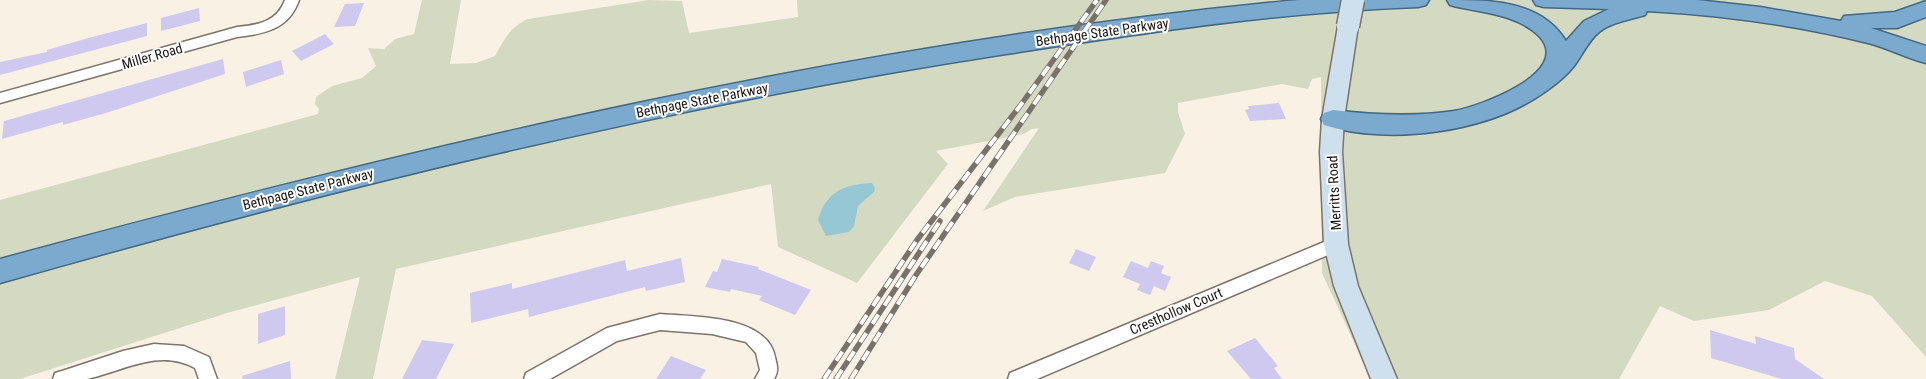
<svg xmlns="http://www.w3.org/2000/svg" width="1926" height="379" font-family="'Roboto Condensed',sans-serif">
<rect width="100%" height="100%" fill="#faf1e5"/>
<path fill="#d3dac1" d="M422,0H461L450,64L476,63L495,56C504,39 510,27 528,19L649,0L682,1L689,33L798,17L797,0H1926V357L1872,296L1825,281L1769,310L1694,321L1660,306L1619,379H1371L1322,273L1321,77L1312,79L1308,89L1282,84L1178,103V112L1185,134L1165,173L1015,197L983,211L1039,128L1032,129L1024,134L936,151L948,164L857,283L778,247L771,184L396,269L373,379H335L360,277L227,313L20,379H0V200L318,114L319,109L315,104L316,97L332,86L362,78L376,66L368,48L384,49L395,39L414,34Z"/>
<path fill="#96c7d5" d="M872,183L875,188L874,192L858,206L854,226L849,232L826,236L818,220C826,192 844,184 872,183Z"/>
<g fill="#cfc8ef">
<path d="M364,3L355,26L334,27L345,4Z"/>
<path d="M199,8L200,21L161,31V18Z"/>
<path d="M147,23V36L0,75V62L47,52V50L92,37Z"/>
<path d="M325,34L334,44L301,61L292,51Z"/>
<path d="M223,59L225,74L106,113L63,125V122L2,139L4,121Z"/>
<path d="M281,60L284,74L246,87L243,72Z"/>
<path d="M1279,103L1286,119L1250,121L1245,110L1249,109L1248,106Z"/>
<path d="M1076,249L1096,257L1089,271L1069,263Z"/>
<path d="M681,258L685,282L646,291L645,287L529,317L528,309L471,323L470,293L512,283V289L625,260L627,271Z"/>
<path d="M722,259L759,267L758,269L811,290L795,315L759,300L762,296L731,289L730,292L705,287L713,271L717,272Z"/>
<path d="M1131,261L1148,268L1151,261L1164,266L1161,273L1171,277L1165,291L1154,286L1150,295L1137,290L1140,284L1123,277Z"/>
<path d="M285,306V335L258,344V314Z"/>
<path d="M1710,330L1756,344L1755,336L1794,348L1795,359L1824,379H1782L1711,358Z"/>
<path d="M1255,338L1278,366L1274,368L1282,379H1251L1227,351Z"/>
<path d="M422,340L454,344L436,379H402Z"/>
<path d="M671,356L706,370L700,379H656Z"/>
<path d="M290,361L291,379H243L242,376Z"/>
</g>
<g fill="none" stroke-linecap="round" stroke-linejoin="round">
<g stroke="#7c746a" stroke-width="3">
<g id="minor">
<path d="M285,0H299C289,29 265,34 237,37L0,103V93L237,27C258,25 277,22 285,0Z"/>
<path d="M1336,237L1342,239L1344,244L1342,249L1037,379H1008L1010,373Z"/>
<path d="M660,314C694,317 767,315 775,357C777,366 779,371 774,379H755L760,370L756,353L746,342L712,334L660,330L617,341L550,379H524L526,373L607,328Z"/>
<path d="M154,344L184,346L209,357L217,379H199L195,368C158,348 124,371 87,379C77,379 64,379 53,379L55,373L62,371L123,351Z"/>
</g>
</g>
<g stroke="#7c746a" stroke-width="3">
<path id="secondary" d="M1348,19L1355,21L1358,26L1344,119L1342,152L1348,244L1358,286L1397,379H1371L1334,286L1324,244L1320,152L1322,119L1338,26L1341,21Z"/>
</g>
<g stroke="#436884" stroke-width="3">
<g id="trunk">
<path d="M1299,0H1429L1426,5L1418,7C1280,12 1143,33 1006,54C666,106 331,189 0,283V259C425,144 859,41 1299,0Z"/>
<path d="M1447,0C1490,0 1541,0 1566,41L1584,21L1609,9L1544,7L1536,5L1533,0H1697L1760,7L1841,21L1844,16L1895,12L1926,1V17L1897,28H1871L1926,46V63C1906,58 1888,48 1868,43C1796,25 1721,15 1647,11L1645,15C1629,20 1612,22 1599,32C1588,41 1583,54 1574,66C1567,75 1556,84 1546,91C1490,132 1390,146 1324,125L1321,119L1324,113L1333,110C1374,115 1413,117 1454,111C1478,107 1574,73 1539,36C1516,13 1479,13 1450,5Z"/>
</g>
</g>
<use href="#minor" fill="#fff" fill-rule="evenodd"/>
<use href="#secondary" fill="#cedfed" fill-rule="evenodd"/>
<use href="#trunk" fill="#7baace" fill-rule="evenodd"/>
<g stroke="#78726a" stroke-width="5.5">
<g id="rail">
<path d="M824,379L917,240L1020,106L1097,0"/>
<path d="M836,379L940,221"/>
<path d="M851,379L916,275L1106,0"/>
</g>
</g>
<use href="#rail" stroke="#fff" stroke-width="4" stroke-dasharray="11" stroke-linecap="butt"/>
<g stroke="#7c746a" stroke-width="25" stroke-linecap="butt">
<path id="secondary-bridge" d="M1348,26L1353,0"/>
</g>
<use href="#secondary-bridge" stroke="#cedfed" stroke-width="22"/>
</g>
<g text-anchor="middle" stroke-width="4" stroke-linejoin="round" paint-order="stroke">
<g font-size="14" fill="#191511" stroke="#fff">
<text transform="translate(1102 32) rotate(-8)" y="5">Bethpage State Parkway</text>
<text transform="translate(152 56) rotate(-16)" y="5">Miller Road</text>
<text transform="translate(702 100) rotate(-11)" y="5">Bethpage State Parkway</text>
<text transform="translate(308 189) rotate(-14)" y="5">Bethpage State Parkway</text>
<text transform="translate(1334 193) rotate(-93)" y="5">Merritts Road</text>
<text transform="translate(1176 311) rotate(-23)" y="5">Cresthollow Court</text>
</g>
</g>
</svg>
